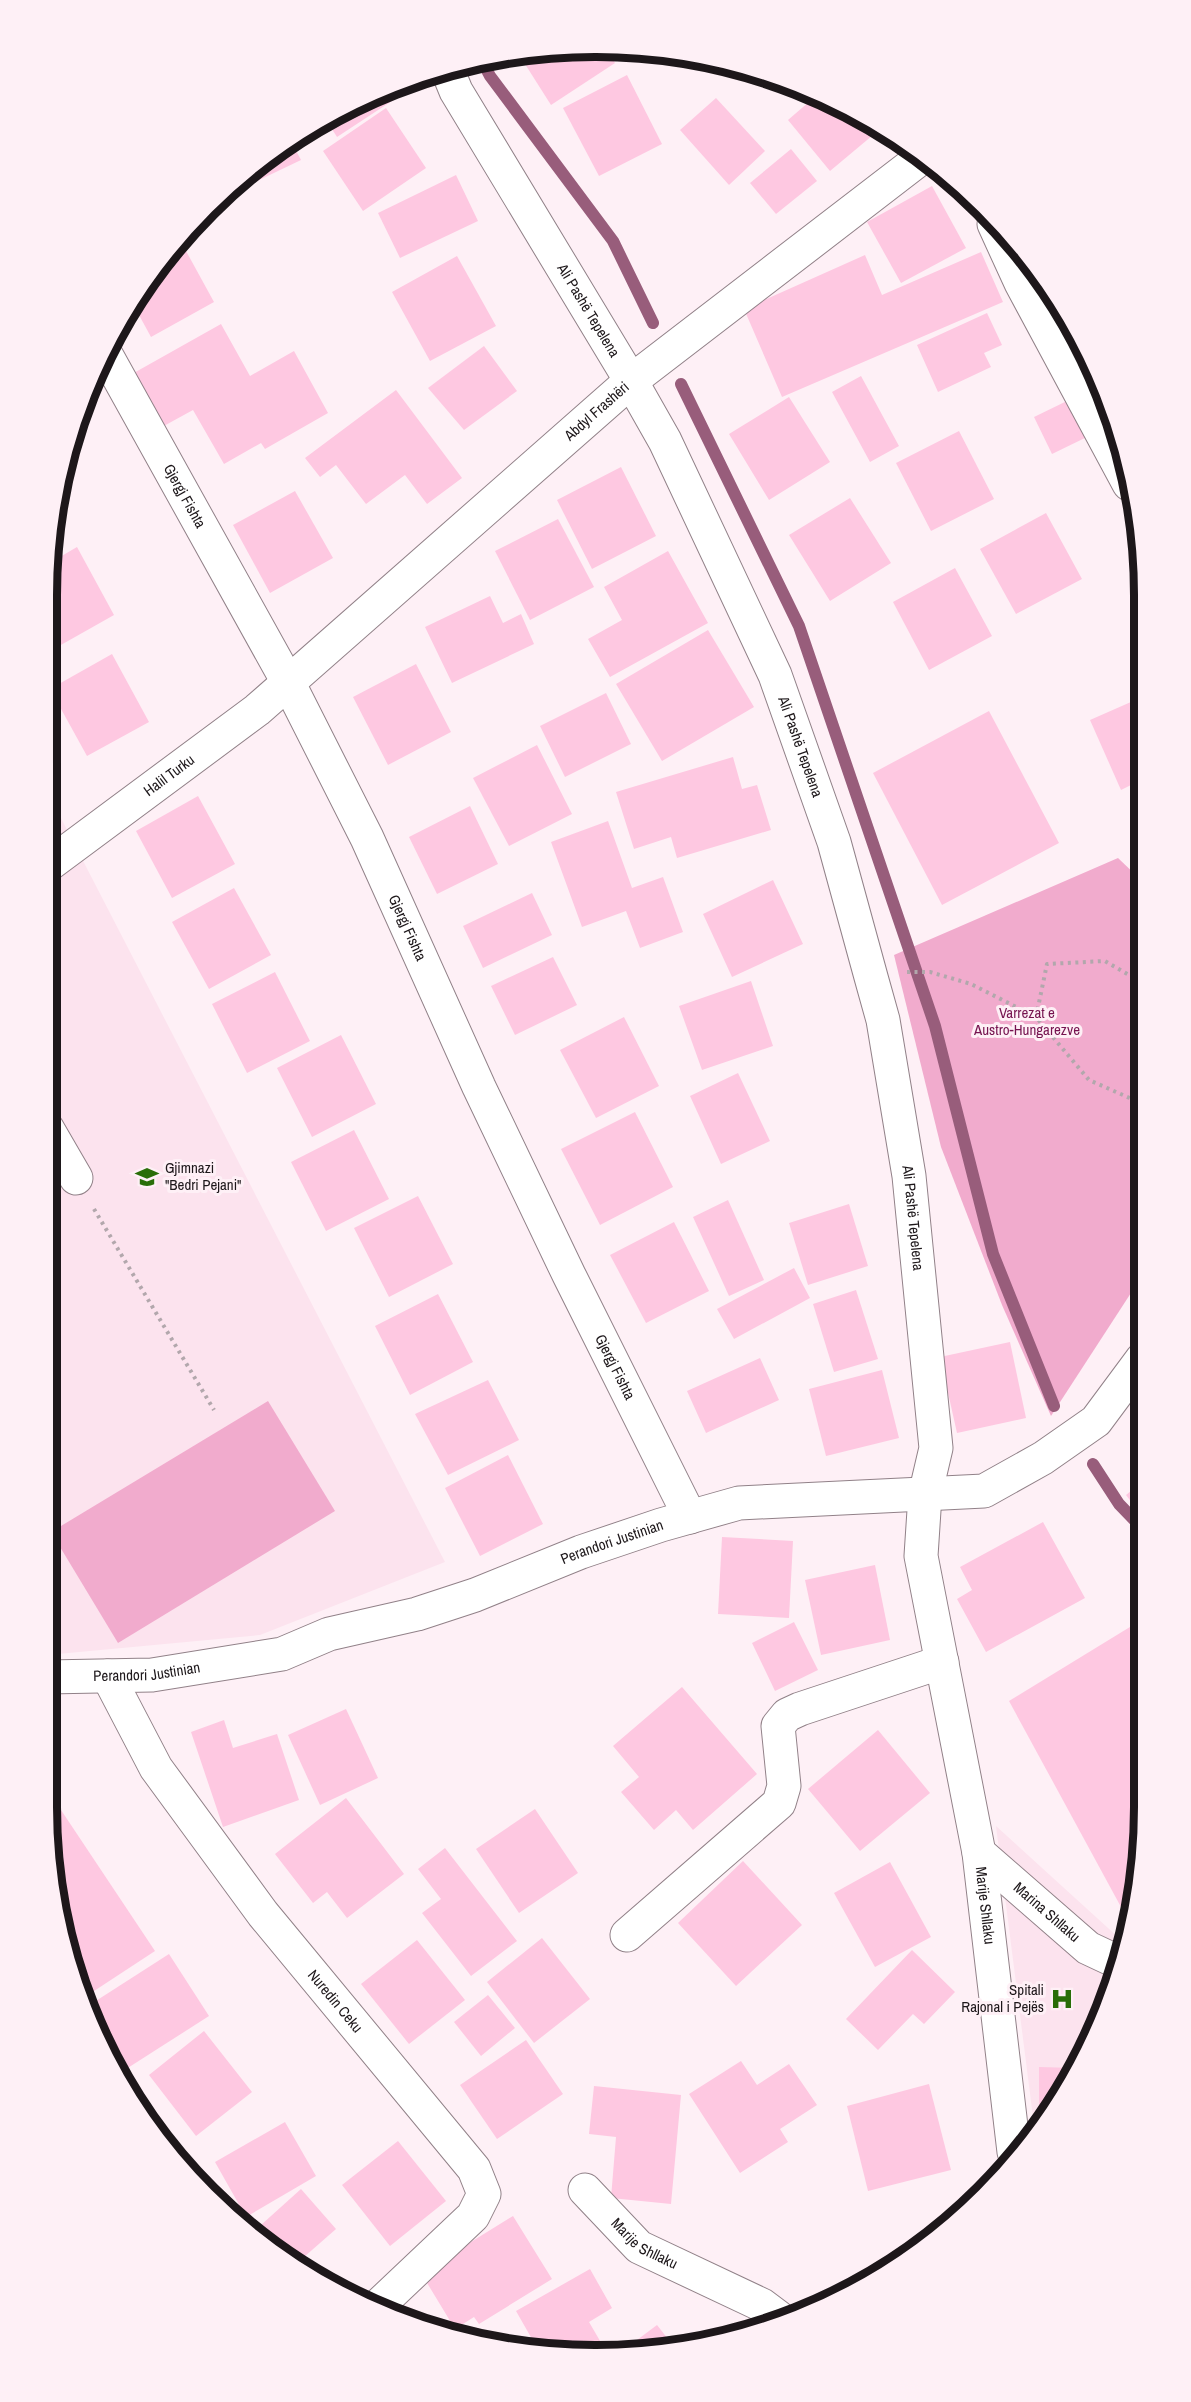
<svg xmlns="http://www.w3.org/2000/svg" width="1191" height="2402" font-family="'Archivo Narrow',sans-serif">
<rect width="100%" height="100%" fill="#fef0f6"/>
<g fill="#fce3ee">
<path d="M47,791L445,1562L260,1635L47,1655Z"/>
<path d="M996,1826L1119,1938L1127,1940L1088,2049L1034,2125Z"/>
</g>
<g fill="#f1abcd">
<path d="M1118,858L1141,880L1142,1276L1051,1416L1002,1305L941,1147L894,955Z"/>
<path d="M268,1401L335,1511L118,1643L51,1532Z"/>
</g>
<g fill="none" stroke-linecap="round" stroke-linejoin="round">
<g stroke="#985d7b" stroke-width="12">
<path d="M482,61L490,76L613,241L653,323"/>
<path d="M681,384L799,626L935,1026L993,1254L1054,1406"/>
<path d="M1093,1464L1119,1504L1143,1529"/>
</g>
</g>
<g fill="#fec8e1">
<path d="M606,48L615,63L551,105L518,53Z"/>
<path d="M627,75L662,144L599,176L563,108Z"/>
<path d="M395,86L401,95L337,137L325,118Z"/>
<path d="M817,95L838,103L879,130L830,171L788,120Z"/>
<path d="M716,98L765,151L729,185L680,130Z"/>
<path d="M386,108L426,168L363,211L323,151Z"/>
<path d="M291,141L301,160L249,185L244,175Z"/>
<path d="M791,149L817,181L776,214L750,183Z"/>
<path d="M456,175L478,221L400,258L378,213Z"/>
<path d="M932,186L966,248L901,283L867,222Z"/>
<path d="M180,240L214,302L151,337L133,304L160,262Z"/>
<path d="M981,252L1003,302L782,397L744,309L865,255L882,295Z"/>
<path d="M457,256L496,326L430,361L392,292Z"/>
<path d="M987,313L1002,345L984,353L991,367L938,392L917,345Z"/>
<path d="M221,324L250,376L294,351L328,413L265,449L261,443L224,464L193,410L162,427L132,374Z"/>
<path d="M484,346L517,391L464,430L428,388Z"/>
<path d="M861,376L899,446L870,462L832,392Z"/>
<path d="M396,390L462,478L427,504L405,475L366,504L336,465L320,477L305,458Z"/>
<path d="M789,397L830,462L769,500L729,434Z"/>
<path d="M1071,399L1089,436L1052,454L1034,417Z"/>
<path d="M959,431L994,499L931,531L896,463Z"/>
<path d="M621,467L656,536L592,569L557,500Z"/>
<path d="M295,491L333,558L270,593L233,525Z"/>
<path d="M850,498L891,563L830,601L789,535Z"/>
<path d="M56,510L64,524L53,530Z"/>
<path d="M1046,513L1082,579L1016,614L980,549Z"/>
<path d="M558,519L594,587L530,620L495,551Z"/>
<path d="M77,547L114,615L52,650L48,642V564Z"/>
<path d="M668,551L708,623L610,677L588,639L622,620L604,587Z"/>
<path d="M955,568L992,636L929,670L893,602Z"/>
<path d="M490,596L503,623L521,614L534,644L452,683L425,627Z"/>
<path d="M708,630L754,707L662,761L616,684Z"/>
<path d="M112,654L149,722L87,756L50,689Z"/>
<path d="M416,664L451,732L388,765L353,697Z"/>
<path d="M606,693L631,744L565,777L540,726Z"/>
<path d="M1140,698L1141,780L1121,790L1090,720Z"/>
<path d="M989,711L1059,843L942,905L873,773Z"/>
<path d="M537,745L572,814L509,846L473,778Z"/>
<path d="M733,757L742,789L757,785L771,830L677,858L671,837L634,849L616,792Z"/>
<path d="M198,796L235,864L172,898L136,831Z"/>
<path d="M470,806L498,864L437,894L409,837Z"/>
<path d="M608,821L632,888L663,877L683,932L640,948L626,911L582,927L551,842Z"/>
<path d="M1141,850V867L1131,859Z"/>
<path d="M773,880L803,944L732,977L703,914Z"/>
<path d="M234,888L271,955L209,989L172,922Z"/>
<path d="M532,893L552,935L483,968L463,926Z"/>
<path d="M553,957L577,1005L515,1035L491,986Z"/>
<path d="M275,972L310,1041L247,1073L212,1004Z"/>
<path d="M751,981L773,1046L702,1070L679,1006Z"/>
<path d="M624,1017L659,1086L596,1118L560,1050Z"/>
<path d="M341,1035L376,1104L312,1137L277,1068Z"/>
<path d="M738,1073L770,1141L721,1164L690,1096Z"/>
<path d="M635,1112L673,1187L600,1225L561,1149Z"/>
<path d="M354,1130L389,1199L326,1231L291,1162Z"/>
<path d="M418,1196L453,1264L389,1297L354,1228Z"/>
<path d="M728,1200L764,1280L729,1296L693,1217Z"/>
<path d="M849,1204L868,1266L808,1285L789,1223Z"/>
<path d="M674,1222L709,1291L646,1323L610,1255Z"/>
<path d="M794,1268L810,1298L734,1339L717,1309Z"/>
<path d="M856,1290L878,1359L834,1372L813,1304Z"/>
<path d="M438,1294L473,1362L410,1395L375,1326Z"/>
<path d="M1010,1342L1026,1418L957,1433L940,1357Z"/>
<path d="M760,1358L779,1400L706,1433L687,1391Z"/>
<path d="M882,1370L899,1438L826,1456L809,1389Z"/>
<path d="M488,1380L519,1440L448,1475L415,1414Z"/>
<path d="M508,1455L543,1524L480,1556L445,1488Z"/>
<path d="M1142,1482V1516L1126,1495Z"/>
<path d="M1043,1522L1085,1598L986,1652L957,1599L972,1590L960,1567Z"/>
<path d="M722,1537L793,1541L789,1618L718,1614Z"/>
<path d="M875,1565L890,1640L821,1655L805,1580Z"/>
<path d="M1143,1619V1842L1132,1911L1121,1907L1009,1701Z"/>
<path d="M794,1622L818,1670L775,1691L752,1643Z"/>
<path d="M682,1687L757,1774L693,1830L676,1810L654,1830L621,1792L639,1777L613,1746Z"/>
<path d="M346,1709L378,1778L320,1805L288,1735Z"/>
<path d="M224,1720L233,1748L277,1734L299,1800L223,1827L191,1732Z"/>
<path d="M878,1730L930,1793L860,1851L808,1789Z"/>
<path d="M47,1789L155,1951L91,1993L73,1966L47,1806Z"/>
<path d="M346,1798L404,1874L347,1918L327,1892L313,1903L275,1854Z"/>
<path d="M535,1809L578,1873L519,1913L476,1849Z"/>
<path d="M445,1848L517,1941L471,1976L422,1913L441,1899L418,1869Z"/>
<path d="M743,1861L802,1925L736,1986L678,1923Z"/>
<path d="M890,1862L931,1937L875,1967L834,1893Z"/>
<path d="M542,1938L590,1999L534,2043L487,1982Z"/>
<path d="M417,1940L465,2000L409,2044L361,1984Z"/>
<path d="M912,1950L955,1992L924,2024L913,2014L878,2050L846,2019Z"/>
<path d="M169,1954L209,2016L123,2071L88,2006Z"/>
<path d="M488,1995L515,2028L481,2056L454,2022Z"/>
<path d="M204,2031L252,2092L196,2136L149,2075Z"/>
<path d="M526,2040L563,2094L497,2139L460,2085Z"/>
<path d="M741,2061L757,2085L789,2064L817,2105L780,2129L788,2142L740,2173L689,2094Z"/>
<path d="M1039,2067L1075,2068L1039,2118Z"/>
<path d="M929,2084L951,2170L868,2191L847,2106Z"/>
<path d="M594,2086L681,2095L671,2204L611,2198L616,2137L589,2134Z"/>
<path d="M285,2122L316,2176L246,2217L215,2162Z"/>
<path d="M398,2141L446,2201L390,2246L342,2185Z"/>
<path d="M301,2189L336,2229L296,2264L289,2259L261,2225Z"/>
<path d="M513,2216L552,2279L479,2324L474,2317L455,2329L421,2273Z"/>
<path d="M590,2269L612,2308L589,2322L603,2346L598,2349L536,2346L516,2311Z"/>
<path d="M657,2325L675,2348L667,2351L625,2349Z"/>
</g>
<g fill="none" stroke-linecap="round" stroke-linejoin="round">
<g stroke="#918188" stroke-width="35">
<g id="minor">
<path id="s1" d="M447,69L456,91L631,381L665,441L775,675L834,842L871,977L883,1020L909,1176L936,1448L925,1495L921,1556L979,1853L1014,2152"/>
<path d="M994,224L1021,283L1129,484"/>
<path id="s2" d="M104,351L289,684L367,838L479,1087L569,1275L690,1517"/>
<path id="s3" d="M47,866L257,710L631,381L921,158"/>
<path d="M47,1128L76,1178"/>
<path id="s4" d="M108,1676L156,1768L263,1914L474,2169L484,2194L473,2216L380,2304"/>
<path id="s5" d="M47,1677L152,1675L282,1654L329,1634L417,1614L475,1595L581,1552L661,1525L739,1503L984,1491L1043,1458L1096,1421L1142,1359"/>
<path id="s6" d="M979,1853L1088,1948L1120,1963"/>
<path d="M627,1935L779,1803L784,1786L778,1726L787,1715L800,1709L942,1662"/>
<path id="s7" d="M585,2190L639,2247L762,2305L778,2317"/>
</g>
</g>
<g stroke="#b2a7ac" stroke-width="4" stroke-dasharray="3 4.5" stroke-linecap="butt">
<path d="M907,972H930L971,984L1036,1017L1089,1080L1141,1103"/>
<path d="M1036,1017L1047,964L1105,961L1141,982"/>
<path d="M94,1209L214,1410"/>
</g>
<use href="#minor" stroke="#fff" stroke-width="33"/>
</g>
<defs>
<g id="school-bare" transform="scale(1.8)"><path d="M0-5L7-2L0 1L-7-2ZM-4 1L0 2.5L4 1V4Q0 6-4 4Z" fill="#296e08" stroke="#fef0f6" stroke-width="2.5" paint-order="stroke"/></g>
<g id="hospital-bare" transform="scale(1.8)"><path d="M-5-5h3v3.5h4V-5h3V5h-3V1.5h-4V5h-3Z" fill="#296e08" stroke="#fef0f6" stroke-width="2.5" paint-order="stroke"/></g>
</defs>
<g fill-rule="evenodd">
<use href="#school-bare" x="147" y="1177"/>
<use href="#hospital-bare" x="1062" y="1999"/>
</g>
<g text-anchor="middle" stroke-width="6" stroke-linejoin="round" paint-order="stroke">
<g font-size="15" fill="#1d171a" stroke="#fef0f6">
<text dy="5" stroke="none"><textPath href="#s1" startOffset="280">Ali Pashë Tepelena</textPath></text>
<text dy="5" stroke="none"><textPath href="#s3" startOffset="714">Abdyl Frashëri</textPath></text>
<text dy="5" stroke="none"><textPath href="#s2" startOffset="166">Gjergj Fishta</textPath></text>
<text dy="5" stroke="none"><textPath href="#s1" startOffset="766">Ali Pashë Tepelena</textPath></text>
<text dy="5" stroke="none"><textPath href="#s3" startOffset="152">Halil Turku</textPath></text>
<text dy="5" stroke="none"><textPath href="#s2" startOffset="652">Gjergj Fishta</textPath></text>
<text dy="5" stroke="none"><textPath href="#s1" startOffset="1252">Ali Pashë Tepelena</textPath></text>
<text dy="5" stroke="none"><textPath href="#s2" startOffset="1138">Gjergj Fishta</textPath></text>
<text dy="5" stroke="none"><textPath href="#s5" startOffset="586">Perandori Justinian</textPath></text>
<text dy="5" stroke="none"><textPath href="#s5" startOffset="100">Perandori Justinian</textPath></text>
<text dy="5" stroke="none"><textPath href="#s1" startOffset="1948">Marije Shllaku</textPath></text>
<text dy="5" stroke="none"><textPath href="#s6" startOffset="90">Marina Shllaku</textPath></text>
<text dy="5" stroke="none"><textPath href="#s4" startOffset="398">Nuredin Ceku</textPath></text>
<text dy="5" stroke="none"><textPath href="#s7" startOffset="81">Marije Shllaku</textPath></text>
</g>
<g font-size="15" fill="#761450" stroke="#fef0f6">
<text x="1027" y="1018">Varrezat e<tspan x="1027" dy="17">Austro-Hungarezve</tspan></text>
</g>
<g font-size="15" fill="#1d171a" stroke="#fef0f6" text-anchor="start">
<text x="165" y="1173">Gjimnazi<tspan x="165" dy="17">"Bedri Pejani"</tspan></text>
<text x="1044" y="1995" text-anchor="end">Spitali<tspan x="1044" dy="17">Rajonal i Pejës</tspan></text>
</g>
</g>
<path d="M0 0H1191V2402H0ZM595 57H596A538 538 0 0 1 1134 595V1807A538 538 0 0 1 596 2345H595A538 538 0 0 1 57 1807V595A538 538 0 0 1 595 57Z" fill="#fef0f6" fill-rule="evenodd"/>
<path fill="none" stroke="#1d171a" stroke-width="8" d="M595 57H596A538 538 0 0 1 1134 595V1807A538 538 0 0 1 596 2345H595A538 538 0 0 1 57 1807V595A538 538 0 0 1 595 57Z"/>
</svg>
